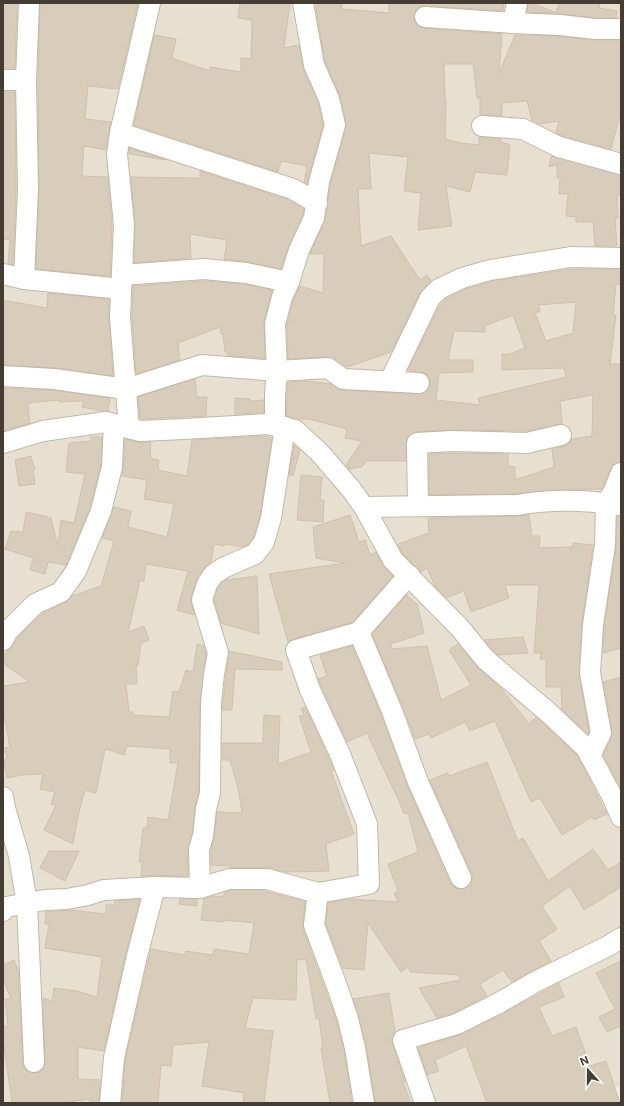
<svg xmlns="http://www.w3.org/2000/svg" width="624" height="1106" font-family="'Public Sans',sans-serif">
<rect width="100%" height="100%" fill="#f3eee3"/>
<path fill="#e7e0d1" d="M3,3H621V1085L590,1103H3Z"/>
<g fill="#d8ccbb" stroke="#d0c1ab" fill-rule="evenodd">
<path d="M3,3H17L15,68H3Z"/>
<path d="M40,3H138L118,89L88,86L85,119L111,122L106,150L84,146L82,176L108,177L112,225L110,276L36,269L39,190L38,80Z"/>
<path d="M240,3H290L284,48L299,45L303,69L318,103L323,125L307,184L304,182L307,166L281,161L278,172L134,125L154,35L176,39L172,58L210,71V67L241,72V58L251,59L252,20L238,18Z"/>
<path d="M316,3H342L341,9L389,13V3H504L503,11L425,6L420,7L416,10L414,17L415,22L418,26L424,28L502,34L499,73L515,35L559,36L595,40H621V112L611,149L563,136L556,133L559,121L539,124L532,120L527,101L502,103V116L480,115V97L477,98L473,64H444L445,99H446L445,139L460,143L479,145V137L501,139V142L510,145L507,175L475,172L470,192L446,186L452,226L418,230L421,193L404,191L408,157L369,153L371,189H358L361,246L391,236L420,280L427,275L431,281L420,293L391,352L347,367L335,359L328,357L288,359L287,325L293,301L300,286L323,293L324,254H310L325,220L330,184L346,128V122L340,96L325,62L316,9Z"/>
<path d="M528,3H533L556,13L559,3H600L599,8L617,11L616,18H596L561,14L527,12Z"/>
<path d="M3,92H15L16,189L13,265L8,263L10,240L3,239Z"/>
<path d="M129,148L166,160L129,154Z"/>
<path d="M551,156L621,175V196L617,195L618,218H615L617,246H595L593,222H576V217L566,216L568,194H559L560,178H557V165L549,167Z"/>
<path d="M200,171L288,200L304,209L303,215L289,245L281,269L248,262L224,259L227,240L190,234L191,258L134,263L135,224L131,177L200,178Z"/>
<path d="M572,269H621L620,284H616L613,315H616L610,364H621V462L614,464L611,468L602,489L554,490L516,494L429,495V454L452,453L508,454V466L515,467V480L554,467L552,449L564,446L569,444L571,439L592,436L593,395L560,401L562,424L526,431L452,430L416,432L411,434L407,438L406,443V461H366L362,467L349,469L346,465L362,441L345,438L347,429L309,419H298L286,416L288,382L308,381H307L330,384L337,388L342,390L418,394L425,393L428,390L430,384L429,377L425,373L409,371L411,363L440,305L446,299L466,289L492,281ZM576,302L573,333L546,341L535,313L540,311L538,305ZM513,315L525,348L509,354H502V370L564,368L566,377L478,398L480,405L436,400L439,373L473,372V360H448L454,331L485,332V326Z"/>
<path d="M204,281L244,284L272,290L264,321L265,358L228,356L227,351L225,352L223,334H221L220,327L178,343L180,360L136,374L132,318L133,286Z"/>
<path d="M48,293L109,299V319L113,376L55,368L3,365V300L47,308Z"/>
<path d="M195,379L197,397H207L206,416L140,419L138,397Z"/>
<path d="M3,388L53,390L110,398L108,411H101L82,407L83,401L59,402L58,400L29,403V405L28,406L30,423L3,431Z"/>
<path d="M235,398L250,399V401L264,400V413L235,414Z"/>
<path d="M265,436L272,438L260,516L254,537L248,545L242,547L224,544V546L214,544L211,562L204,568L197,578L191,597V603L195,615L177,610L188,571L146,564L144,581H140L128,632L144,626L149,640L141,643L138,665H136L137,684H126L129,712H133V715L169,717L173,691L179,692L186,670L193,672L197,644L204,646L206,654L200,703L199,792L195,808L192,834L188,849V876H141L142,863L139,862L143,828H147L148,817L168,820L178,763H170V749L127,746L124,755L105,749L96,793L85,790L78,816L73,844L44,830L56,805L51,804L55,792L40,789L43,774L22,775L7,778L4,760L7,759L5,748L10,747L3,711V686L29,682L3,663V656L13,645L20,635L42,614L66,602L72,596L101,586L114,541L102,538L114,507L131,511L128,527L167,537L174,504L144,499L147,480L122,476L123,468L125,439L137,442H151L150,458L159,460L158,470L187,476L192,440Z"/>
<path d="M90,437H102L101,465L90,507L66,565L48,562L45,574L30,570L33,558L5,549L11,531L23,532L26,512L44,516L51,518L58,546L61,520L74,523L85,474L66,472L69,443L92,441Z"/>
<path d="M294,445L300,450L293,476L289,475Z"/>
<path d="M31,456L35,470H33L35,484L19,486L15,460Z"/>
<path d="M301,475L322,477L320,500H324L323,522L297,520Z"/>
<path d="M350,515L359,542L365,540L370,555L376,552L383,566L393,576L353,622L293,639L288,642L269,574L345,563L316,558L313,527Z"/>
<path d="M529,515L532,536H540L539,548L572,547L573,543L593,545L582,623L579,672L589,731L588,734L562,710L561,687H546V660L540,659L541,653H534L539,585H505L509,598L471,612L464,591L446,598L435,586L427,568L421,572L402,553L398,544L429,533L428,518L517,516Z"/>
<path d="M617,516H621V648L603,653L604,626L616,547Z"/>
<path d="M257,576L259,634L221,623L214,600L217,589L221,583L226,580Z"/>
<path d="M406,595L417,604L424,633L391,644L392,649L427,646L441,700L471,685L449,650L458,644L477,667L500,687L529,724L536,717L577,755L607,814L594,820L592,817L562,835L540,798L531,802L495,721L470,731L465,722L431,738L429,734L415,739L403,707L372,634Z"/>
<path d="M523,637L528,653L498,655L484,640Z"/>
<path d="M352,646L381,715L408,787L450,883L454,887L460,889L466,888L470,885L472,880V874L430,780L448,773L449,776L487,762L518,841L523,838L548,881L593,849L608,870L621,862V887L584,910L570,886L542,906L557,929L539,941L551,961L512,982L503,970L480,984L487,996L453,1013L437,1018L419,988L460,980L459,975L411,972L408,967L401,972L368,923L364,970L343,968L326,924L328,903L351,899L398,902L394,893L398,891L388,864L418,852L408,813L404,814L398,799L369,738L368,733L347,742L318,679L327,676L320,655Z"/>
<path d="M229,651L282,662V670L235,669L232,710H222Z"/>
<path d="M621,677V786H620L603,755L611,738L612,731L603,682Z"/>
<path d="M305,707L334,770L331,771L354,834L326,844L329,871L286,872L267,868H230V866L211,865V851L214,837L217,812L242,813L239,792L230,760H222V743H263L264,715L280,716L278,764L311,752L299,716H304L301,709Z"/>
<path d="M49,851H79L65,881L40,868Z"/>
<path d="M231,890H260L305,901L303,924V929L337,1022L344,1050L352,1103H330L321,1048H323L319,1019H316L306,959L297,960L296,1000L253,998L245,1028L273,1031L264,1103H243L244,1093L202,1086L209,1042L173,1045L171,1066L161,1065L158,1103H122L125,1060L151,949L185,955L186,951L213,955L214,949L249,954L254,923L224,920V922L201,920L204,899L213,896L223,897L225,892Z"/>
<path d="M140,899L126,953L104,1051L78,1047V1079L100,1080L99,1103H90V1099L61,1103H12L3,1039V1026H8L5,999H11L3,979V965L14,960L18,970L23,1063L24,1068L29,1072L35,1073L40,1072L44,1068L45,1061L43,998L52,1001L54,988L77,991L97,997L102,957L45,948L49,924H45L46,912L70,910L106,914V905H114L115,901Z"/>
<path d="M180,899H197V906L179,904Z"/>
<path d="M621,961V1026L607,1032L599,1017L615,1009L596,973Z"/>
<path d="M559,983L564,997L539,1007L552,1036L576,1027L590,1066L606,1061L620,1103H487L466,1046L435,1060L439,1071L427,1075L418,1048L462,1034L502,1014Z"/>
<path d="M389,993L395,1032L392,1037V1043L405,1082H403L411,1103H375L366,1045L353,999Z"/>
</g>
<g fill="none" stroke-linecap="round" stroke-linejoin="round">
<g stroke="#c1b8a8" stroke-width="22">
<g id="minor">
<path d="M517,3L513,23L560,25L595,29H621"/>
<path d="M425,17L513,23"/>
<path d="M3,80H26"/>
<path d="M482,126L523,129L559,147L621,164"/>
<path d="M120,133L293,189L317,203"/>
<path d="M3,274L24,279L121,289"/>
<path d="M122,275L204,269L246,273L289,282"/>
<path d="M24,279L28,189L26,80L29,3"/>
<path d="M3,376L54,379L126,389L202,365L277,371L328,368L343,379L419,383"/>
<path d="M390,381L430,298L439,289L462,278L490,270L571,257L621,258"/>
<path d="M275,424V394L277,371L275,324L282,297L289,282L299,250L314,218L319,182L335,125L329,99L314,65L303,3"/>
<path d="M129,428L120,318L124,225L117,154L120,133L150,3"/>
<path d="M3,443L43,431L106,422L140,431L184,429L267,424L295,430L320,453L351,489L364,507L393,560L460,628L486,660L549,713L586,748L613,798L621,817"/>
<path d="M418,506L417,443L452,441L527,443L561,435"/>
<path d="M364,507L517,505C549,499 587,500 619,505"/>
<path d="M359,632L392,711L418,782L461,878"/>
<path d="M3,640L7,632L35,604L61,592L76,571L101,511L112,467L114,424"/>
<path d="M590,756L601,733L590,673L593,625L605,545L606,503L613,493L621,473"/>
<path d="M3,797L5,808L19,856L27,904L34,1062"/>
<path d="M200,888L199,849L203,836L206,809L210,793L211,703L214,674L218,653L202,600L207,584L213,575L223,568L255,554L264,542L271,518L285,427"/>
<path d="M318,893L314,925L338,989L348,1019L355,1048L364,1103"/>
<path d="M3,911L6,907L45,900L67,899L88,895L104,890L155,887L200,888L229,879H267L318,893L369,884L367,824L340,754L310,690L296,650L359,632L409,575"/>
<path d="M110,1103L114,1058L137,956L155,887"/>
<path d="M425,1103L403,1040L457,1024L497,1004L535,982L608,946L621,938"/>
</g>
</g>
<use href="#minor" stroke="#fff" stroke-width="20"/>
</g>
<rect width="624" height="1106" fill="none" stroke="#453d33" stroke-width="8"/>
<g transform="translate(588 1070) rotate(339)" stroke="#ffffff" stroke-width="3" paint-order="stroke">
<path d="M0-3L7 15L0 10L-7 15Z" fill="#453d33"/>
<text y="-6" font-size="11" font-weight="bold" text-anchor="middle" fill="#453d33">N</text>
</g>
</svg>
